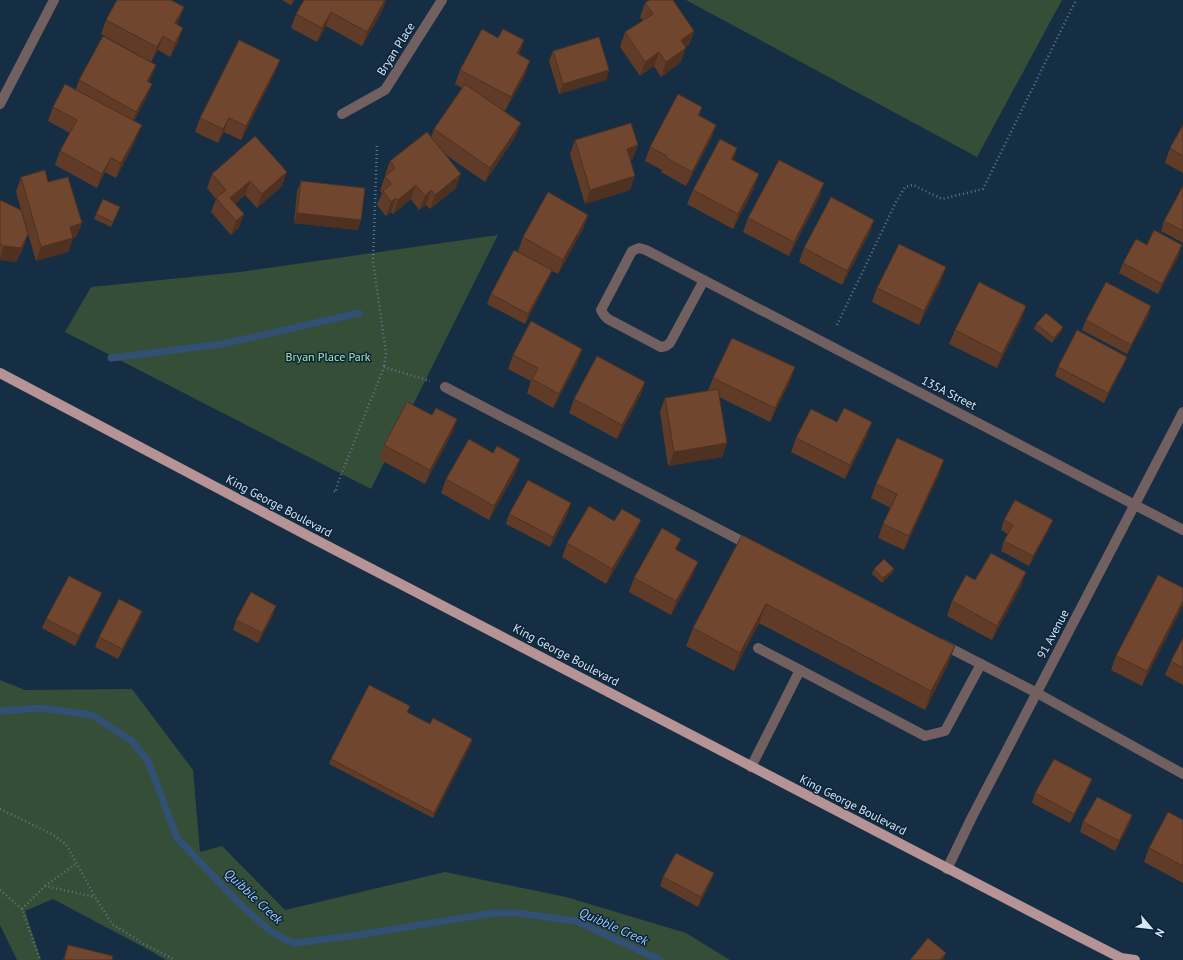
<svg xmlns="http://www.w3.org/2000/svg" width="1183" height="960" font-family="'PT Sans',sans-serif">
<rect width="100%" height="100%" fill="#162e44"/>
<g fill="#354e38">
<path d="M686,0H1062L977,157Z"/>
<path d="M498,235L371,489L65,332L91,287L240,272Z"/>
<path d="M0,680L25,690L132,689L193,770L200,852L222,846L285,910L445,872L566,897L686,933L730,960H166L149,950L53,899L25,911L41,960H17L0,925Z"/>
</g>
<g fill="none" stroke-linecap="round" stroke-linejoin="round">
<g stroke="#325073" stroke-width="7">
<path d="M111,358L222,344L359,313"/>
<path d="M0,711L41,708L92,715L132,741L148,761L177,838L239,903L269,930L282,938L295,943L358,935L493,913H517L576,921L660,960"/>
</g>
<g stroke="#617688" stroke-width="2.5" stroke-dasharray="1 3" stroke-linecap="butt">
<path d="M377,146L373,261L386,353L384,367"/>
<path d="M837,325L896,202L905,187L913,185L942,199L983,189L1076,0"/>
<path d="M334,491L336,492L337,485L384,367L430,381"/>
<path d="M0,809L50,833L66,844L95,897L112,924L144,944L175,960"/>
<path d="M45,886L77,863"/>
<path d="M0,890L22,909L40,960"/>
<path d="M22,909L45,886L95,897"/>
</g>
<g stroke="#726061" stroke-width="10">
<path d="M0,104L54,0"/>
<path d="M342,114L385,90L442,0"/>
<path d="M704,280L670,343L666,346L661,347L608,319L604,315L601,310L632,251L639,248L646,250L1183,530"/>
<path d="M445,387L751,546"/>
<path d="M942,644L1037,693L1183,774"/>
<path d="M758,648L800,670"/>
<path d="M751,767L800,670L925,736L945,731L981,664"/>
<path d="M947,869L972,817L1183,412"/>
</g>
<path stroke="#b69395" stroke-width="10" d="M0,373L316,540L1072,933L1121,958L1135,960"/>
</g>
<g fill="#603c28">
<path d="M282,0H294L291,5Z"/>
<path d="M304,0H386L382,11L362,46L326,26L317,42L291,28L296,14Z"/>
<path d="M645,3L694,31L689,45L685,47L681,62L661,77L654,66L640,76L620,47L625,32L643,21L640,17Z"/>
<path d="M106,20L179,21L177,24L178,42L170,57L158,50L151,62L101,34Z"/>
<path d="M498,38L524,40L519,54L525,75L505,111L498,107L521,123L515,137L485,182L446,155L456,188L430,209L426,205L419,210L411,199L393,214L391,212L386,216L377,205L382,193L380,191L385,176V175L390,161L431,137L434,129L462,88L455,84L460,70Z"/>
<path d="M553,51L609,70L606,80L559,94L549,61Z"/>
<path d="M280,60L274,74L241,140L224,132L218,143L195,132L200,118Z"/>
<path d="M156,65L149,82L152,84L146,98L134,121L136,139L116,178L105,172L97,188L55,165L60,151L70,133L48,121L53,107L76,89L79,80Z"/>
<path d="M702,107L699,116L716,125L711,139L686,186L661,172L662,170L645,161L650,147Z"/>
<path d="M1183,125V173L1165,163L1170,148Z"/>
<path d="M575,140L633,159L630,160V190L585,204L570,154Z"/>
<path d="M737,148L733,160L754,188L733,229L687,204L693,190Z"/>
<path d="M212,174L282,186L257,208L245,195L235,204L239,228L231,235L211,212L216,199L207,188Z"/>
<path d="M21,177L48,182L82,223L76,237L73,238L68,252L36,261L16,192Z"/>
<path d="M301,181L358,230L294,223L297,191Z"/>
<path d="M1183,186V243L1161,231L1164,221Z"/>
<path d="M819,198L789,256L743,232L748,218Z"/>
<path d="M0,200L28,234L23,248L16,262L0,260Z"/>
<path d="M118,212L111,227L94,219L96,214Z"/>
<path d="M588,215L583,229L558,274L552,271L548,279L525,324L487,304L491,294L518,251L523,237Z"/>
<path d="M874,220L869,234L842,285L799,262L804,248Z"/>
<path d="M1147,245L1179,255L1158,294L1119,273L1123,263Z"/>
<path d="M941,281L919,325L872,302L877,288Z"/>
<path d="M1026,306L1021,320L997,368L949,344L955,330Z"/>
<path d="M1151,306L1148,316L1127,354L1082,330L1086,320Z"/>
<path d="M1036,324L1063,327L1061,332L1052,343L1034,329Z"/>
<path d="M513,355L577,363L553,408L527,393L531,381L508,369Z"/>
<path d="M1127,357L1123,366L1104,403L1055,376L1058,367Z"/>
<path d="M795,367L790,381L770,422L719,397L727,443L722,457L668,466L660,412L665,398L708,391L713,378Z"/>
<path d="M645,382L640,396L617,439L569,413L574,399Z"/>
<path d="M432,415L457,419L452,433L425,484L379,459L384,445Z"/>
<path d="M867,436L845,479L791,452L796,438Z"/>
<path d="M493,453L520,459L515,473L489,520L441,493L446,479Z"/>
<path d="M939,474L904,550L878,538L883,524L891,508L871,498L876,484Z"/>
<path d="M568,513L550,547L506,524L509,514Z"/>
<path d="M641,520L635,534L606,584L562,557L567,543L614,521Z"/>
<path d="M1004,520L1049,529L1029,566L1001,551L1004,541L1008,534L1001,530Z"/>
<path d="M742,535L955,646L948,664L925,710L759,623L734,671L686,646L693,628Z"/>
<path d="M676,550L698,562L692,576L671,615L629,592L634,578Z"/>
<path d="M874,569H894L892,573L882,583L872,574Z"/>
<path d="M1026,572L1021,586L992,640L947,616L952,601L975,580Z"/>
<path d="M1183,588L1142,686L1111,670L1116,656Z"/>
<path d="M98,603L75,646L42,628L46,619Z"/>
<path d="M142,611L139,620L118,659L95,647L99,637Z"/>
<path d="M273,615L258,643L233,630L236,620Z"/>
<path d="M1183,638V685L1165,675L1171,661Z"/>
<path d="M408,713L430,724L472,739L471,744L433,818L329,764L331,759Z"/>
<path d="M1088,789L1070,823L1032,803L1035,793Z"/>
<path d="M1132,815L1129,825L1115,851L1080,832L1083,822Z"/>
<path d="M1183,820V883L1144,862L1149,848Z"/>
<path d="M714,873L710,883L698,907L660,886L663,877Z"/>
<path d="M68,945L112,960H63Z"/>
</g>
<g fill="#4e3120">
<path d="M385,0H386L382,11L362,46L367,32Z"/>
<path d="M184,7L179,21L170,37L175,23Z"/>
<path d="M331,12L326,26L317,42L322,28Z"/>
<path d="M183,28L178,42L170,57L175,43Z"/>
<path d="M694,31L689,45L675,54L681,40Z"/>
<path d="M163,36L158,50L151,62L157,47Z"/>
<path d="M524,40L519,55L517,53Z"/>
<path d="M686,48L681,62L661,77L666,62Z"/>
<path d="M659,52L654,66L640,76L645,62Z"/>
<path d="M280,60L274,74L241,140L246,126Z"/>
<path d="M530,61L525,75L505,111L511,97Z"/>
<path d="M156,65L150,79L141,95L147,81Z"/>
<path d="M609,70L606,80L559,94L563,84Z"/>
<path d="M152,84L146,98L131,126L136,112Z"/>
<path d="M229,118L224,132L218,143L223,129Z"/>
<path d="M521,123L515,137L485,182L490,168Z"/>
<path d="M142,125L136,139L116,178L121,163Z"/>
<path d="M716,125L711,139L686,186L692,172Z"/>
<path d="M638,145L633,159L622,163L627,149Z"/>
<path d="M737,148L732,162L731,159Z"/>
<path d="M111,158L105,172L97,188L102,174Z"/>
<path d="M287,172L282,186L257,208L262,194Z"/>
<path d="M461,174L456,188L430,209L435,195Z"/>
<path d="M759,174L754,188L733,229L738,214Z"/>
<path d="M635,176L630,190L585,204L590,190Z"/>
<path d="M250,181L245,195L227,211L230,198Z"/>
<path d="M824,183L819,198L789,256L794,242Z"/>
<path d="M416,185L411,199L393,214L398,200Z"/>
<path d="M431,190L426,205L419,210L425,196Z"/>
<path d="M396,198L391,212L386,216L391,202Z"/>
<path d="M297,213L361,220L358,230L294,223Z"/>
<path d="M244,214L239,228L231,235L236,221Z"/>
<path d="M588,215L583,229L558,274L563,260Z"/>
<path d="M874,220L869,234L842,285L847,271Z"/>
<path d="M82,223L76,237L73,238L68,252L36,261L41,247L70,227Z"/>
<path d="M28,234L23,248L16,262L0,260V258L4,246Z"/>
<path d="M1182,245L1179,255L1158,294L1162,284Z"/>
<path d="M946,267L941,281L919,325L924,311Z"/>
<path d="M552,270L548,279L525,324L528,314Z"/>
<path d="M1026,306L1021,320L997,368L1002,354Z"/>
<path d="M1151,306L1148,316L1127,354L1131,345Z"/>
<path d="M1063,327L1061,332L1052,343L1054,338Z"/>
<path d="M582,349L577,363L553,408L559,394Z"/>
<path d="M1127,357L1123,366L1104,403L1108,393Z"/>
<path d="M795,367L790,381L770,422L775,408Z"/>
<path d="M645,382L640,396L617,439L622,425Z"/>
<path d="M457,419L452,433L425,484L430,470Z"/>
<path d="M872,422L867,436L845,479L850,465Z"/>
<path d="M727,443L722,457L668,466L674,452Z"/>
<path d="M520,459L515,473L489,520L494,506Z"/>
<path d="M944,460L939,474L904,550L909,536Z"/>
<path d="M571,503L568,513L550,547L553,537Z"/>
<path d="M641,520L635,534L606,584L612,569Z"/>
<path d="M1053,520L1049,529L1029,566L1033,556Z"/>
<path d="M681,539L675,553V549Z"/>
<path d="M698,562L692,576L671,615L676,601Z"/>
<path d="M894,569L892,573L882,583L883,578Z"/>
<path d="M1026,572L1021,586L992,640L997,626Z"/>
<path d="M102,593L98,603L75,646L79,636Z"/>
<path d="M1183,601V606L1142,686L1147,671Z"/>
<path d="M766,604L759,623L734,671L740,653Z"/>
<path d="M276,606L273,615L258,643L262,633Z"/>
<path d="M142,611L139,620L118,659L122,649Z"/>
<path d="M955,646L948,664L925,710L931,691Z"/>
<path d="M472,739L471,744L433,818L434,813Z"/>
<path d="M1092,779L1088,789L1070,823L1074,814Z"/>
<path d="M1132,815L1129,825L1115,851L1119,841Z"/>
<path d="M714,873L710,883L698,907L701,897Z"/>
<path d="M946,953L943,960H940Z"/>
</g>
<g fill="#70462e" stroke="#4e3120">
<path d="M117,0H171L184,7L175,23L183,28L175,43L163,36L157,47L106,20Z"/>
<path d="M304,0H385L367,32L331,12L322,28L296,14Z"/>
<path d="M649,0H673L694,31L681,40L686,48L666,62L659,52L645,62L625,32L653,14L645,3Z"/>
<path d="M482,29L498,38L503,29L524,40L517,53L530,61L511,97L460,70Z"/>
<path d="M103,36L156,65L147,81L152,84L136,112L79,80Z"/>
<path d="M599,37L609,70L563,84L553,51Z"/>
<path d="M239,40L280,60L246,126L229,118L223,129L200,118Z"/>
<path d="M65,84L142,125L121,163L111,158L102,174L60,151L77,120L53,107Z"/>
<path d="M465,84L521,123L490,168L434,129Z"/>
<path d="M678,94L702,107L698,115L716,125L692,172L666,158L667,156L650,147Z"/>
<path d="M631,123L638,145L627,149L635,176L590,190L575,140Z"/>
<path d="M1183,125V156L1170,148Z"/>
<path d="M427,132L461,174L435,195L431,190L425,196L416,185L398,200L396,198L391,202L383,191L391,184L385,176L395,168L390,161Z"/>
<path d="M255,136L287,172L262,194L250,181L230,198L244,214L236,221L216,198L226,190L212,174Z"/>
<path d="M720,139L737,148L731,159L759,174L738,214L693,190Z"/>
<path d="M779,160L824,183L794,242L748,218Z"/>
<path d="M45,170L48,182L68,177L82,223L70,227L73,238L41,247L21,177Z"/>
<path d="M301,181L365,188L361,220L297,213Z"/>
<path d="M1183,186V231L1164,221Z"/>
<path d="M548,192L588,215L563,260L523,237Z"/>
<path d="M831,197L874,220L847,271L804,248Z"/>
<path d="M103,199L120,207L113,222L96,214Z"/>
<path d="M0,200L21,210L28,234L21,248L4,246L0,244Z"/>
<path d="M1154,230L1182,245L1162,284L1123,263L1136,239L1147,245Z"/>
<path d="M899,244L946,267L924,311L877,288Z"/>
<path d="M514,250L552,270L528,314L491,294Z"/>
<path d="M979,282L1026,306L1002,354L955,330Z"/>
<path d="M1106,282L1151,306L1131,345L1086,320Z"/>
<path d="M1046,313L1063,327L1054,338L1036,324Z"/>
<path d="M531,321L582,349L559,394L532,379L538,368L513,355Z"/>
<path d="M1077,330L1127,357L1108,393L1058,367Z"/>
<path d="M732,338L795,367L775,408L713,378Z"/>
<path d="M597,356L645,382L622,425L574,399Z"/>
<path d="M718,389L727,443L674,452L665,398Z"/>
<path d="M407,402L432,415L436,408L457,419L430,470L384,445Z"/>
<path d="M844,408L872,422L850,465L796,438L811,409L837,422Z"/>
<path d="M897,438L944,460L909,536L883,524L897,494L876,484Z"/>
<path d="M469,439L493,453L497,446L520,459L494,506L446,479Z"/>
<path d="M528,480L571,503L553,537L509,514Z"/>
<path d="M1015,500L1053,520L1033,556L1004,541L1013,525L1004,520Z"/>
<path d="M589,506L614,521L622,509L641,520L612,569L567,543Z"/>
<path d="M662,528L681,539L675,549L698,562L676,601L634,578Z"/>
<path d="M742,535L955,646L931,691L766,604L740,653L693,628Z"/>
<path d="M991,553L1026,572L997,626L952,601L966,575L975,580Z"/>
<path d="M884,559L894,569L883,578L874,569Z"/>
<path d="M1158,575L1183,588V601L1147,671L1116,656Z"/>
<path d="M69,576L102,593L79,636L46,619Z"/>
<path d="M251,592L276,606L262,633L236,620Z"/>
<path d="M119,599L142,611L122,649L99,637Z"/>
<path d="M1183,638V668L1171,661Z"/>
<path d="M369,685L410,706L407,712L418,718L430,724L433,718L472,739L434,813L331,759Z"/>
<path d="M1054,759L1092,779L1074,814L1035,793Z"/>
<path d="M1097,797L1132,815L1119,841L1083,822Z"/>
<path d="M1168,812L1183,820V866L1149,848Z"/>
<path d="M676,853L714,873L701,897L663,877Z"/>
<path d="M928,938L946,953L940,960H910Z"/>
<path d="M68,945L113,956L112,960H64Z"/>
</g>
<g text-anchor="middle" stroke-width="3" stroke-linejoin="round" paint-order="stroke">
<g font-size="12" fill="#d8e7f5" stroke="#0c2439">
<text transform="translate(396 49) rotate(-58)" y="4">Bryan Place</text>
<text transform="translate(949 393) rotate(27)" y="4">135A Street</text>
<text transform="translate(279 506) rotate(28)" y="4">King George Boulevard</text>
<text transform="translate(1053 634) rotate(-62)" y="4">91 Avenue</text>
<text transform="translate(566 655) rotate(28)" y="4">King George Boulevard</text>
<text transform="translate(853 805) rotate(27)" y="4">King George Boulevard</text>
</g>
<g font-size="12" fill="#a8e6ae" stroke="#0c2439">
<text x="328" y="361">Bryan Place Park</text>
</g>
<g font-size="13" font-style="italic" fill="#a2c9f9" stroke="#0c2439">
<text transform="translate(254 896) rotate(43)" y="5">Quibble Creek</text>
<text transform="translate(614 926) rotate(24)" y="5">Quibble Creek</text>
</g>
</g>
<g transform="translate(1151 928) rotate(118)" stroke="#0c2439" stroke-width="3" paint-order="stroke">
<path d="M0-3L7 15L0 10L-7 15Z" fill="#d8e7f5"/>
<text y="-6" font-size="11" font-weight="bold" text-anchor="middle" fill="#d8e7f5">N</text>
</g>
</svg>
